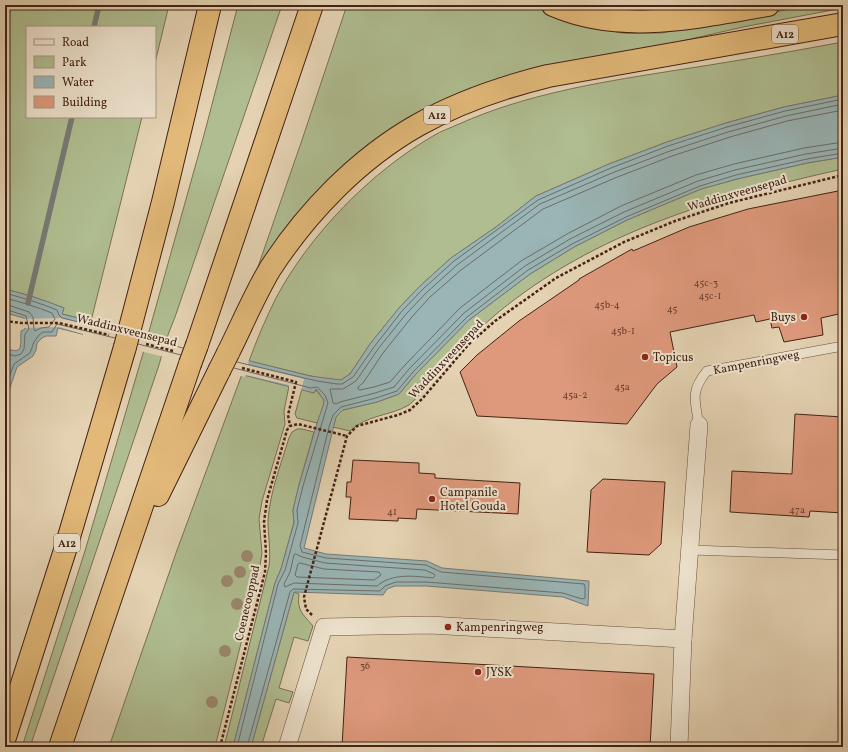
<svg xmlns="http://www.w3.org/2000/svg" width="848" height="752" font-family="Vollkorn,serif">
<rect width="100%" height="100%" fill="#e4d2b2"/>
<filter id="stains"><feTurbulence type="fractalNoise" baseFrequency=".005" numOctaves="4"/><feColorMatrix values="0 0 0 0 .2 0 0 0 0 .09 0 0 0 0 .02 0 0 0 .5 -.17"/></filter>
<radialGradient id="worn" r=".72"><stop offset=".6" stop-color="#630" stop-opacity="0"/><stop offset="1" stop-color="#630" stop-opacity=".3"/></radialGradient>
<g fill="#afbd90" stroke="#7a7052">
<path d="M5,5H169L155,63V27H27V117H142L91,321L62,314L64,308C44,300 25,294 5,289Z"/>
<path d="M238,5H282L175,317L166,340L148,335L204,135Z"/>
<path d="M347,5H540L552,12L579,24L622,33H662L715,22L815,5H843V8L743,27L669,44L411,123L251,287L302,140Z"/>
<path d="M843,42V95L784,107L726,123L667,142L609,164L536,196L496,227L451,258L420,286L399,308L370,344L350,374L341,380L319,378L249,361C257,339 266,318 276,298C310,234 371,172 433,136C441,131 450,128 459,124C524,95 595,83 665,72C724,63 784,53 843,42Z"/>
<path d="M843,157V169C717,197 596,231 495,315C474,333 455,353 437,374C428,384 420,396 409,405C390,416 366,415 350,431L333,427L336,417L343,410L377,402L399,394L415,375L469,320L530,274L574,247L627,220L701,189L737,179L807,163Z"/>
<path d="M144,350L162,354L159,365L30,747H22L85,551Z"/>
<path d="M242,374L289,386L284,411L285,424L262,501L259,519L262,553L259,571L215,747H109L176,553Z"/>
<path d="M302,389L314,393L316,390L324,400L323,409L317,423L297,418L295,414Z"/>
<path d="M297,429H302L314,432L299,485L293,510L294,522L281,569L275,583L233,747H224L269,566C271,551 268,535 268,520C270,492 281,464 289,438L292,432Z"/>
<path d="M294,592L299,594C297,611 302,613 313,626L308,641L294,637L279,688L293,692L289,703L276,699L261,747H251Z"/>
</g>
<path fill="#99b5b6" stroke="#777a76" d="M843,95V157L807,163L737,179L701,189L627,220L574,247L530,274L469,320L415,375L399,394L377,402L343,410L336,417L304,548L326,554L427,561L442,568L589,581L588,606L563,597L426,586H395L387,589L383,595L294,592L251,747H233L275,583L281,569L294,523L293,510L299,485L317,423L323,406L324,400L316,389L314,393L58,328L56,336H46L42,338L37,343L36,350L33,356L17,367L5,402V348C24,355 20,347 21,331L25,329L24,318L5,313V289C25,294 44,300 64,308L62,314L310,376L341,380L350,374L370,344L399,308L420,286L451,258L496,227L536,196L609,164L667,142L726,123L784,107Z"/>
<path fill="#e4d2b2" d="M60,318L86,324L88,318L249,359L248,365L304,379L301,391L289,388V385L246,375L245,377L144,352L83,336V334L59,327L23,328L21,320V319Z"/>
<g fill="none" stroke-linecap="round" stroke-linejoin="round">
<g stroke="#6e6c66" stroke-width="1">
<path d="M843,104L786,116L728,132L670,151L612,173L540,204L457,265L426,293L406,314L378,349L356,381L343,389H330L333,403L336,404L340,402L375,393L394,387L409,369L464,313L525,266L570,239L624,212L698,181L735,170L806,154L843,148"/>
<path d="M843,110L787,121L730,137L672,156L615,178L543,209L461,270L430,297L411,318L383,353L363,383L358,387V389L360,390L374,387L390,382L405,365L460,308L521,261L567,234L621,206L696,175L734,164L804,148L843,142"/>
<path d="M5,293C23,298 40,303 57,310L59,315L62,318L117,331"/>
<path d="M5,298C21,302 37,307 52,313L55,319L49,327L41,328L35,331L34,329L33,317L29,312L5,304"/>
<path d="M5,309L26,316L29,329L25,334L24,349L21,354L15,356L5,353"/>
<path d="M140,337L183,348"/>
<path d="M138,344L181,355"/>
<path d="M237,362L317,381L337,384H342L353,377L374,347L402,311L423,289L454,261L538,200L611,168L668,146L727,127L785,111L843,99"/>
<path d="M234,368L311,388L317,387L325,395L328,403L303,486L297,510L298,523L285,570L278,584L237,747"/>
<path d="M5,389L14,364L30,353L34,342L39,335L43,332H52L57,324L115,338"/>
<path d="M296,554L302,557L325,563L425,570L434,574L435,576L433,578C414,576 392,573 377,586L294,583L285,587L284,584L290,572L294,555Z"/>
<path d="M300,563L324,569L379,572L381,575L374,580L297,577L295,575L298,564Z"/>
<path d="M247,747L290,592L293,589L380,591L385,586L396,582H426L563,593L582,599L585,598V586L584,584L441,572L426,565L326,558L302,552L300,546L329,427L333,415L341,407L376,398L397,391L413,372L467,317L528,270L572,244L626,217L700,186L736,175L807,159L843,153"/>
</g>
<g stroke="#777a76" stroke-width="5.5">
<path d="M5,25L9,5"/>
<path d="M94,27L99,5"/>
<path d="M28,303L72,117"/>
</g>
</g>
<g fill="#de997c" stroke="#442215">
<path d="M843,190V313L821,318L823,335L784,342L779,327L772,328L770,319L756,322L754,315L670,332L677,367L657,384L627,424L477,416L460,372L477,355L519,321L579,280V279L632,249L633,251L689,227L748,209Z"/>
<path d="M795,414L843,417V513L810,511L809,517L730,512L732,471L792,474Z"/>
<path d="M353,460L419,463V473L435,474V478L520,483L518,514L417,509L416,519L398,518V521L349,519L351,497H346L347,482H351Z"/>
<path d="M603,479L665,482L661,544L649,555L587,552L591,490Z"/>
<path d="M347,657L654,674L650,747H342Z"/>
</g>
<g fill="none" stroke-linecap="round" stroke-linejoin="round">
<g stroke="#6c4e3c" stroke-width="10">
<g id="service">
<path d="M699,425C695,401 690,391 707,371L843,346"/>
<path d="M691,550L843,555"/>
</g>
</g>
<g stroke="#6c4e3c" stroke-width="18">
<g id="minor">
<path d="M683,639L699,425"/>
<path d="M287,747L324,627L429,625L683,639L679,747"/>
</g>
</g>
<g stroke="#442215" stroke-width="24">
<g id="motorway">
<path d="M553,5C622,35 697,17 768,5"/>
<path d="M130,328L163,202L210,5"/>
<path d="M197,345L312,5"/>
<path d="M228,353C242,325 254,296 270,269C307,212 358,159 418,125C459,102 503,87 548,76L843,24"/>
<path d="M158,495L219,371"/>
<path d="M5,737L66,547L125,347"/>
<path d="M60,747L190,364"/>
</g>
</g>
<g stroke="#442215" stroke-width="2.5" stroke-dasharray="3 2" stroke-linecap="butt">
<path d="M5,321L21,323H59L109,335"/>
<path d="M146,344L173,351"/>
<path d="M242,368L296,382L288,415L290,426"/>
<path d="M312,615L306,609L304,597L347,436L357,426L398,415L410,410L422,399L468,345L495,321L556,278L624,242L675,221L729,203L843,175"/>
<path d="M220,747L265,572L266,553L264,522L267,500L287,430L290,426L298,424L347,436"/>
</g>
<use href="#service" stroke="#ede2cd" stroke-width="9"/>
<use href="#minor" stroke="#ede2cd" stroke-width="17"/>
<use href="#motorway" stroke="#e2b979" stroke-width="22"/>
<g stroke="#442215" stroke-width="24" stroke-linecap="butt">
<g id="motorway-bridge">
<path d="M125,347L130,328"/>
<path d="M190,364L197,345"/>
<path d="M219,371L228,353"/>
</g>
</g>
<use href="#motorway-bridge" stroke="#e2b979" stroke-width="22"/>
</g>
<g fill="#9b876d">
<circle cx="247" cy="556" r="6"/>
<circle cx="240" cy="572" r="6"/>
<circle cx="227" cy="581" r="6"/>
<circle cx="237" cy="604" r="6"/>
<circle cx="225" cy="651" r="6"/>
<circle cx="212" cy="702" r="6"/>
</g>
<g fill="#8f2418" stroke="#ede2cd" stroke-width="1.5">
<circle cx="804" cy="317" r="4"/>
<circle cx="645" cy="357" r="4"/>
<circle cx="432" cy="499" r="4"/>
<circle cx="448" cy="627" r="4"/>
<circle cx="478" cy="672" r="4"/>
</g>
<g text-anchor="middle" stroke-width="4" stroke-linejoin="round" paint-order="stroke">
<g font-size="10" fill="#6a402f">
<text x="706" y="286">45c-3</text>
<text x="710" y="299">45c-1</text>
<text x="607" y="308">45b-4</text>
<text x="672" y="312">45</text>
<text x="623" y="334">45b-1</text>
<text x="622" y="390">45a</text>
<text x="575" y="398">45a-2</text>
<text x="797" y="513">47a</text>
<text x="392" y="515">41</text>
<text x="365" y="669">36</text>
</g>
<g fill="#ede2cd" stroke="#775c4c" stroke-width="1">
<rect x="772" y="25" width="26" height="18" rx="3"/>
<rect x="424" y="106" width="26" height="18" rx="3"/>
<rect x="54" y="534" width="26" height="18" rx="3"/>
</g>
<g font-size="11" font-weight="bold" fill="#442215">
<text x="785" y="38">A12</text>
<text x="437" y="119">A12</text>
<text x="67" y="547">A12</text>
</g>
<g font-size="12" fill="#442215" stroke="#ede2cd">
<text transform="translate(737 193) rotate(-16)" y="4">Waddinxveensepad</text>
<text transform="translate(127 330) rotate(14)" y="4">Waddinxveensepad</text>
<text transform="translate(446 359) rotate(-47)" y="4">Waddinxveensepad</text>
<text transform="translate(756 362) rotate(-11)" y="4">Kampenringweg</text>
<text transform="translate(247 603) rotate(-77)" y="4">Coenecooppad</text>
</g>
<g font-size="12" fill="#442215" stroke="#ede2cd" text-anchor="start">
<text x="796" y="321" text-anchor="end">Buys</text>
<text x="653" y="361">Topicus</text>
<text x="440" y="496">Campanile<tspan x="440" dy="14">Hotel Gouda</tspan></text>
<text x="456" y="631">Kampenringweg</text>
<text x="486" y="676">JYSK</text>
</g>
</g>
<rect width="848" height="752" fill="none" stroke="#e4d2b2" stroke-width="20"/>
<rect x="6" y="6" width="836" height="740" fill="none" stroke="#442215" stroke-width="2"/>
<rect x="10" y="10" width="828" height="732" fill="none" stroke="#442215"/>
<rect x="26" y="26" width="130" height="92" fill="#ede2cd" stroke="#a99583"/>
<rect x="34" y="39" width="20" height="6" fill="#ede2cd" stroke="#a99583"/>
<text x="62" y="46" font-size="12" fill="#442215">Road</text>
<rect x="34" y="56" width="20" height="12" fill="#afbd90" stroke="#a99583"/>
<text x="62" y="66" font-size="12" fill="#442215">Park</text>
<rect x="34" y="76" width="20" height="12" fill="#99b5b6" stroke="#a99583"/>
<text x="62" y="86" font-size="12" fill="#442215">Water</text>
<rect x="34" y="96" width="20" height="12" fill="#de997c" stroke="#a99583"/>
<text x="62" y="106" font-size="12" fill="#442215">Building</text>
<rect width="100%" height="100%" filter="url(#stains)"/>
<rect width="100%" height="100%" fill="url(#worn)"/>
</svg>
